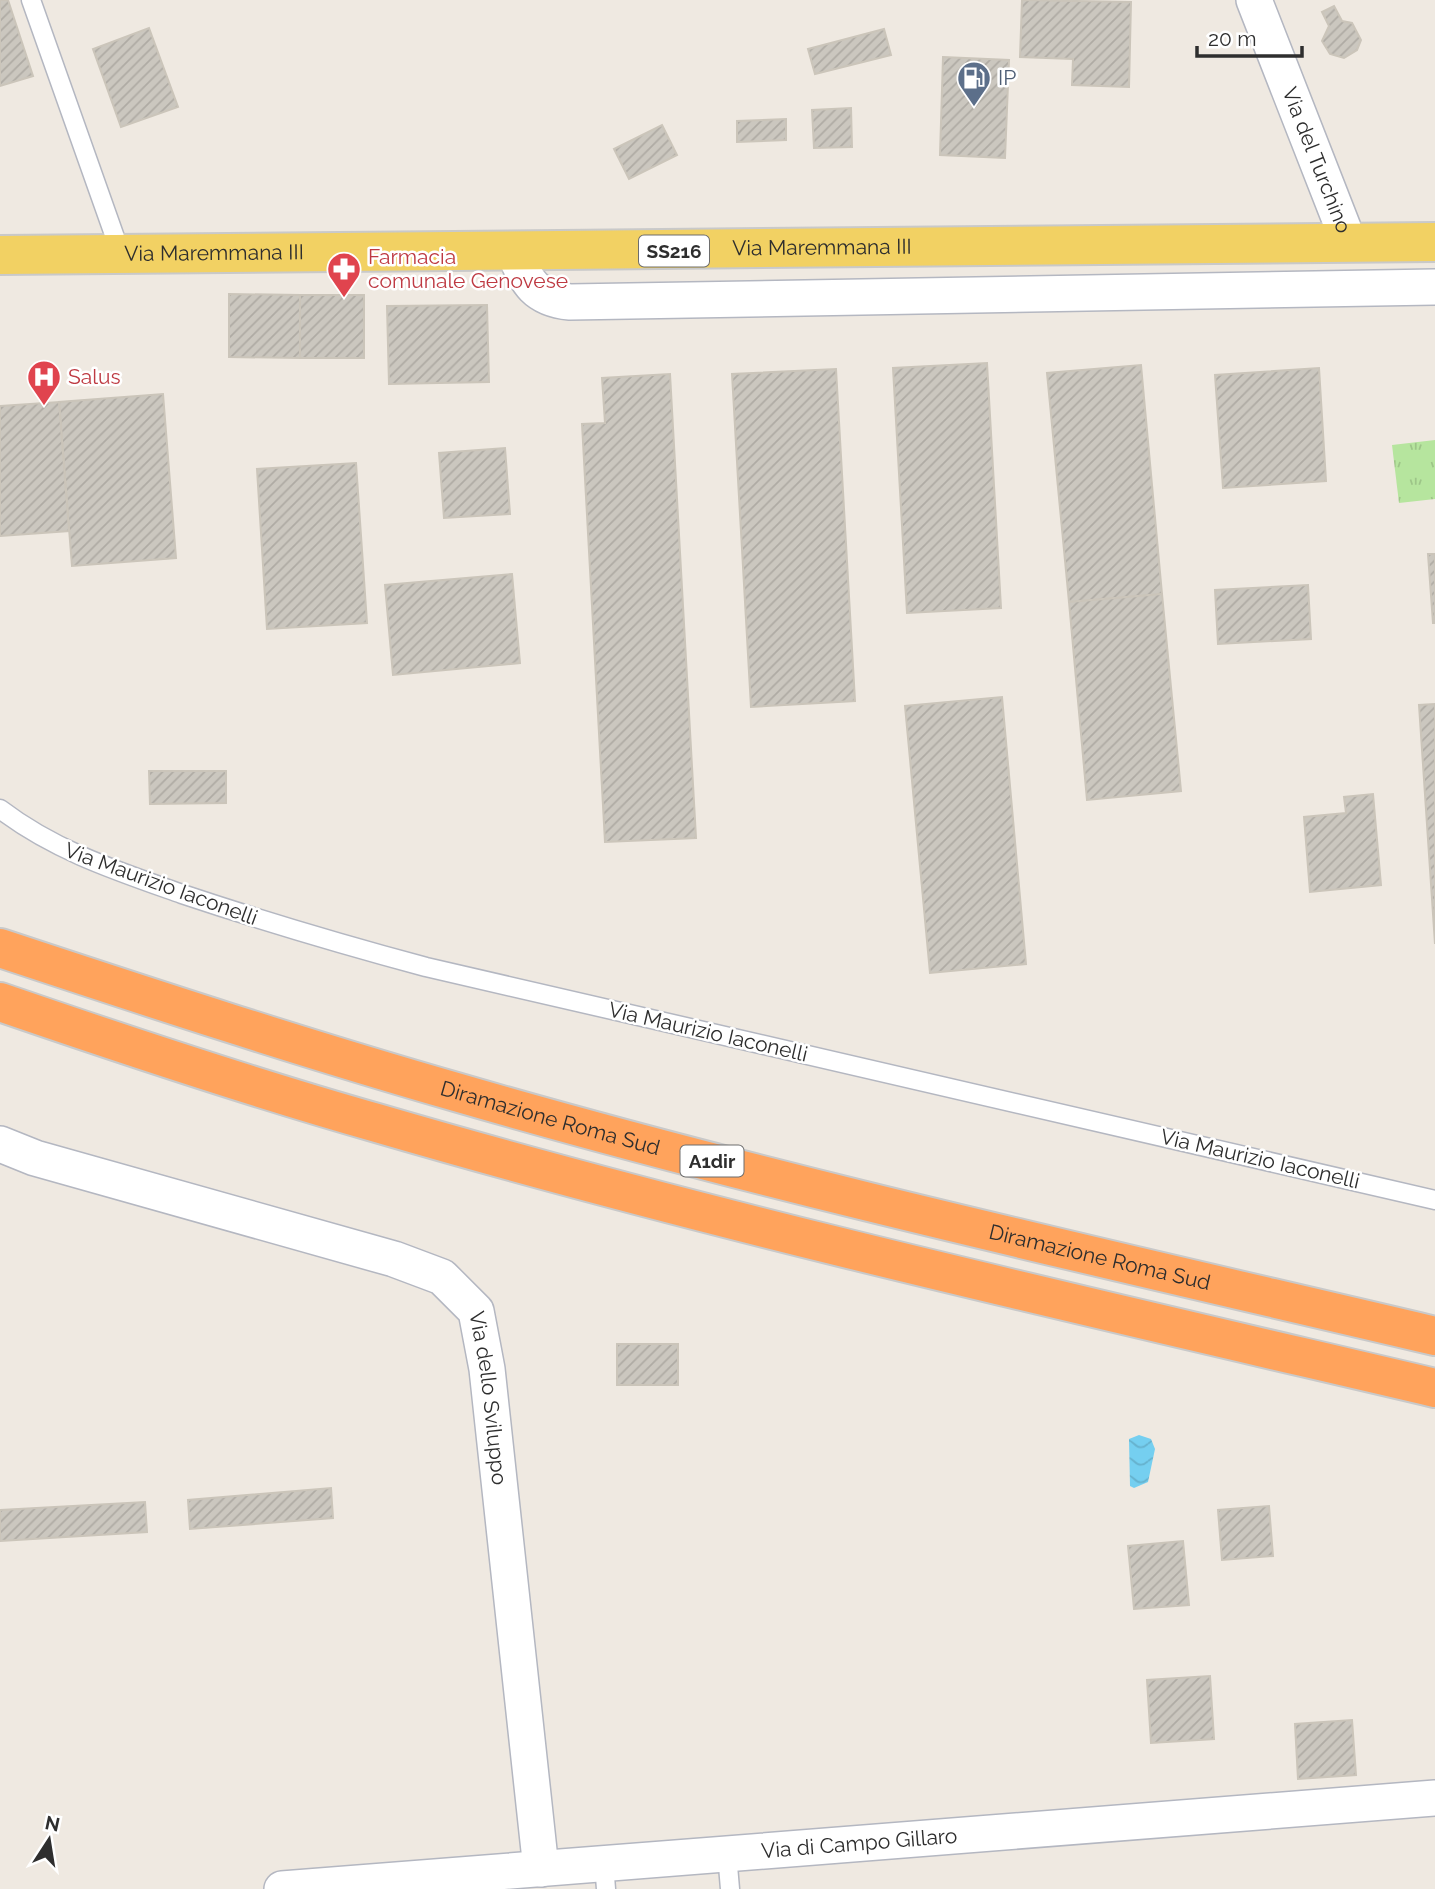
<svg xmlns="http://www.w3.org/2000/svg" width="1435" height="1889" font-family="Raleway,sans-serif">
<defs>
<pattern id="grass-tufts" width="24" height="20" patternUnits="userSpaceOnUse" patternTransform="scale(1.75)"><rect width="24" height="20" fill="#b6e59e"/><path d="M3 7l-1-3M5 7V3M7 7l1-3M15 17l-1-3M17 17v-4M19 17l1-3" fill="none" stroke="#9dc588"/></pattern>
<pattern id="water-waves" width="16" height="10" patternUnits="userSpaceOnUse" patternTransform="scale(1.75)"><rect width="16" height="10" fill="#75cff0"/><path d="M0 5q4-4 8 0t8 0" fill="none" stroke="#66b2ce"/></pattern>
<pattern id="building-hatch" width="6" height="6" patternUnits="userSpaceOnUse" patternTransform="scale(1.75)"><rect width="6" height="6" fill="#cbc7bf"/><path d="M-1 1l2-2M0 6l6-6M5 7l2-2" fill="none" stroke="#afaba4"/></pattern>
</defs>
<rect width="100%" height="100%" fill="#efe9e1"/>
<path fill="url(#grass-tufts)" d="M1435,440V499L1399,503L1392,445Z"/>
<path fill="url(#water-waves)" d="M1139,1435L1151,1439L1155,1449L1148,1482L1134,1488L1130,1486L1129,1439Z"/>
<g fill="url(#building-hatch)" stroke="#cbc5ba" stroke-width="2">
<path d="M0,0H8L33,76L0,86Z"/>
<path d="M1022,0L1131,2L1129,87L1072,85L1073,59L1020,57Z"/>
<path d="M1334,6L1342,21L1352,23L1361,40L1357,50L1344,58L1330,54L1322,41L1329,26L1322,12Z"/>
<path d="M149,28L178,107L121,127L93,49Z"/>
<path d="M884,29L891,55L815,74L808,49Z"/>
<path d="M943,57L1009,60L1005,158L940,155Z"/>
<path d="M851,108L852,147L814,148L812,110Z"/>
<path d="M786,119V140L737,142V121Z"/>
<path d="M662,125L677,155L629,179L614,149Z"/>
<path d="M229,294L300,295V358L229,357Z"/>
<rect x="300" y="295" width="64" height="63"/>
<path d="M487,305L489,382L389,384L387,306Z"/>
<path d="M987,363L1001,608L907,613L893,368Z"/>
<path d="M1141,365L1162,594L1069,602L1047,373Z"/>
<path d="M1319,368L1326,481L1223,488L1215,375Z"/>
<path d="M836,369L855,701L751,707L732,374Z"/>
<path d="M670,374L696,838L605,842L582,424L605,423L602,378Z"/>
<path d="M163,394L176,558L72,566L59,402Z"/>
<path d="M59,402L69,531L0,536V406Z"/>
<path d="M505,448L510,514L444,518L439,453Z"/>
<path d="M356,463L367,623L267,629L257,469Z"/>
<path d="M1428,554H1435V623H1433Z"/>
<path d="M512,574L520,663L393,675L385,585Z"/>
<path d="M1308,585L1311,639L1218,644L1215,590Z"/>
<path d="M1162,594L1181,791L1087,800L1069,602Z"/>
<path d="M1002,697L1026,964L930,973L905,706Z"/>
<path d="M1435,704V944L1419,705Z"/>
<path d="M149,771H226V803L150,804Z"/>
<path d="M1373,794L1381,885L1310,892L1304,817L1346,813L1344,797Z"/>
<rect x="617" y="1344" width="61" height="41"/>
<path d="M331,1488L333,1518L190,1529L188,1500Z"/>
<path d="M145,1502L147,1532L0,1541V1510Z"/>
<path d="M1269,1506L1273,1556L1222,1560L1218,1510Z"/>
<path d="M1183,1541L1189,1605L1134,1609L1128,1546Z"/>
<path d="M1210,1676L1214,1739L1151,1743L1147,1680Z"/>
<path d="M1352,1720L1356,1775L1298,1779L1295,1724Z"/>
</g>
<g fill="none" stroke-linecap="round" stroke-linejoin="round">
<g stroke="#b4b7c1" stroke-width="21">
<g id="service">
<path d="M31,0L122,257"/>
<path d="M0,809C55,851 117,871 182,894C263,921 344,945 426,967L1435,1200"/>
<path d="M727,1854L730,1889"/>
<path d="M604,1864L606,1889"/>
</g>
</g>
<g stroke="#b4b7c1" stroke-width="38">
<g id="minor">
<path id="s1" d="M1254,0L1349,243"/>
<path d="M514,252C526,282 536,299 570,302L1435,287"/>
<path id="s2" d="M0,1144L35,1158L394,1259L442,1277L476,1311L487,1369L541,1869"/>
<path id="s3" d="M282,1889L1435,1798"/>
</g>
</g>
<g stroke="#c9c9c9" stroke-width="42">
<g id="primary">
<path id="s4" d="M0,255L1435,242"/>
</g>
</g>
<g stroke="#c9c9c9" stroke-width="42">
<g id="motorway">
<path id="s5" d="M0,948C151,998 303,1048 456,1092C779,1186 1108,1259 1435,1336"/>
<path d="M0,1002C125,1045 250,1087 377,1123C726,1225 1081,1305 1435,1388"/>
</g>
</g>
<use href="#service" stroke="#fff" stroke-width="18"/>
<use href="#minor" stroke="#fff" stroke-width="35"/>
<use href="#primary" stroke="#f2d163" stroke-width="38"/>
<use href="#motorway" stroke="#ffa35c" stroke-width="38"/>
</g>
<defs>
<g id="fuel-pin" transform="scale(1.75)"><path d="M0 17L-7.5 6A9.5 9.5 0 1 1 7.5 6Z" fill="#5c6f8a" stroke="#fff"/><path d="M-5.5-6h7V0h2V4h1.3V-2.5L3-4.5l.8-.8L6-3V5H2.5V1h-1V6h-7ZM-4.2-4.7v3.2H.2V-4.7Z" fill="#fff"/></g>
<g id="pharmacy-pin" transform="scale(1.75)"><path d="M0 17L-7.5 6A9.5 9.5 0 1 1 7.5 6Z" fill="#e0444e" stroke="#fff"/><path d="M-2-6h4v4h4v4h-4v4h-4v-4h-4v-4h4Z" fill="#fff"/></g>
<g id="hospital-pin" transform="scale(1.75)"><path d="M0 17L-7.5 6A9.5 9.5 0 1 1 7.5 6Z" fill="#e0444e" stroke="#fff"/><path d="M-5-5h3v3.5h4V-5h3V5h-3V1.5h-4V5h-3Z" fill="#fff"/></g>
</defs>
<g fill-rule="evenodd">
<use href="#fuel-pin" x="974" y="78"/>
<use href="#pharmacy-pin" x="344" y="269"/>
<use href="#hospital-pin" x="44" y="377"/>
</g>
<g text-anchor="middle" stroke-width="5" stroke-linejoin="round" paint-order="stroke">
<g fill="#fff" stroke="#6d6d6d" stroke-width="2">
<rect x="639" y="235.5" width="70" height="31" rx="5"/>
<rect x="680.5" y="1145.5" width="63" height="31" rx="5"/>
</g>
<g font-size="19" font-weight="bold" fill="#2e2e2e">
<text x="674" y="258">SS216</text>
<text x="712" y="1168">A1dir</text>
</g>
<g font-size="21" fill="#4e5e75" stroke="#fff" text-anchor="start">
<text x="998" y="85">IP</text>
</g>
<g font-size="21" fill="#2e2e2e" stroke="#fff">
<text dy="7" stroke="none"><textPath href="#s1" startOffset="172">Via del Turchino</textPath></text>
<text dy="7" stroke="none"><textPath href="#s4" startOffset="822">Via Maremmana III</textPath></text>
<text dy="7" stroke="none"><textPath href="#s4" startOffset="214">Via Maremmana III</textPath></text>
<text transform="translate(161 884) rotate(20)" y="7">Via Maurizio Iaconelli</text>
<text transform="translate(708 1032) rotate(13)" y="7">Via Maurizio Iaconelli</text>
<text dy="7" stroke="none"><textPath href="#s5" startOffset="576">Diramazione Roma Sud</textPath></text>
<text transform="translate(1260 1159) rotate(13)" y="7">Via Maurizio Iaconelli</text>
<text dy="7" stroke="none"><textPath href="#s5" startOffset="1143">Diramazione Roma Sud</textPath></text>
<text dy="7" stroke="none"><textPath href="#s2" startOffset="598">Via dello Sviluppo</textPath></text>
<text dy="7" stroke="none"><textPath href="#s3" startOffset="579">Via di Campo Gillaro</textPath></text>
</g>
<g font-size="21" fill="#be3a42" stroke="#fff" text-anchor="start">
<text x="368" y="264">Farmacia<tspan x="368" dy="24">comunale Genovese</tspan></text>
<text x="68" y="384">Salus</text>
</g>
</g>
<g transform="translate(49 1840) rotate(12)" stroke="#ffffff" stroke-width="5" paint-order="stroke">
<path d="M0-5L12 26L0 18L-12 26Z" fill="#2e2e2e"/>
<text y="-10" font-size="19" font-weight="bold" text-anchor="middle" fill="#2e2e2e">N</text>
</g>
<path d="M1197 46v10h105v-10" fill="none" stroke="#2e2e2e" stroke-width="3.5"/>
<text x="1208" y="46" font-size="21" fill="#2e2e2e" stroke="#ffffff" stroke-width="5" paint-order="stroke">20 m</text>
</svg>
